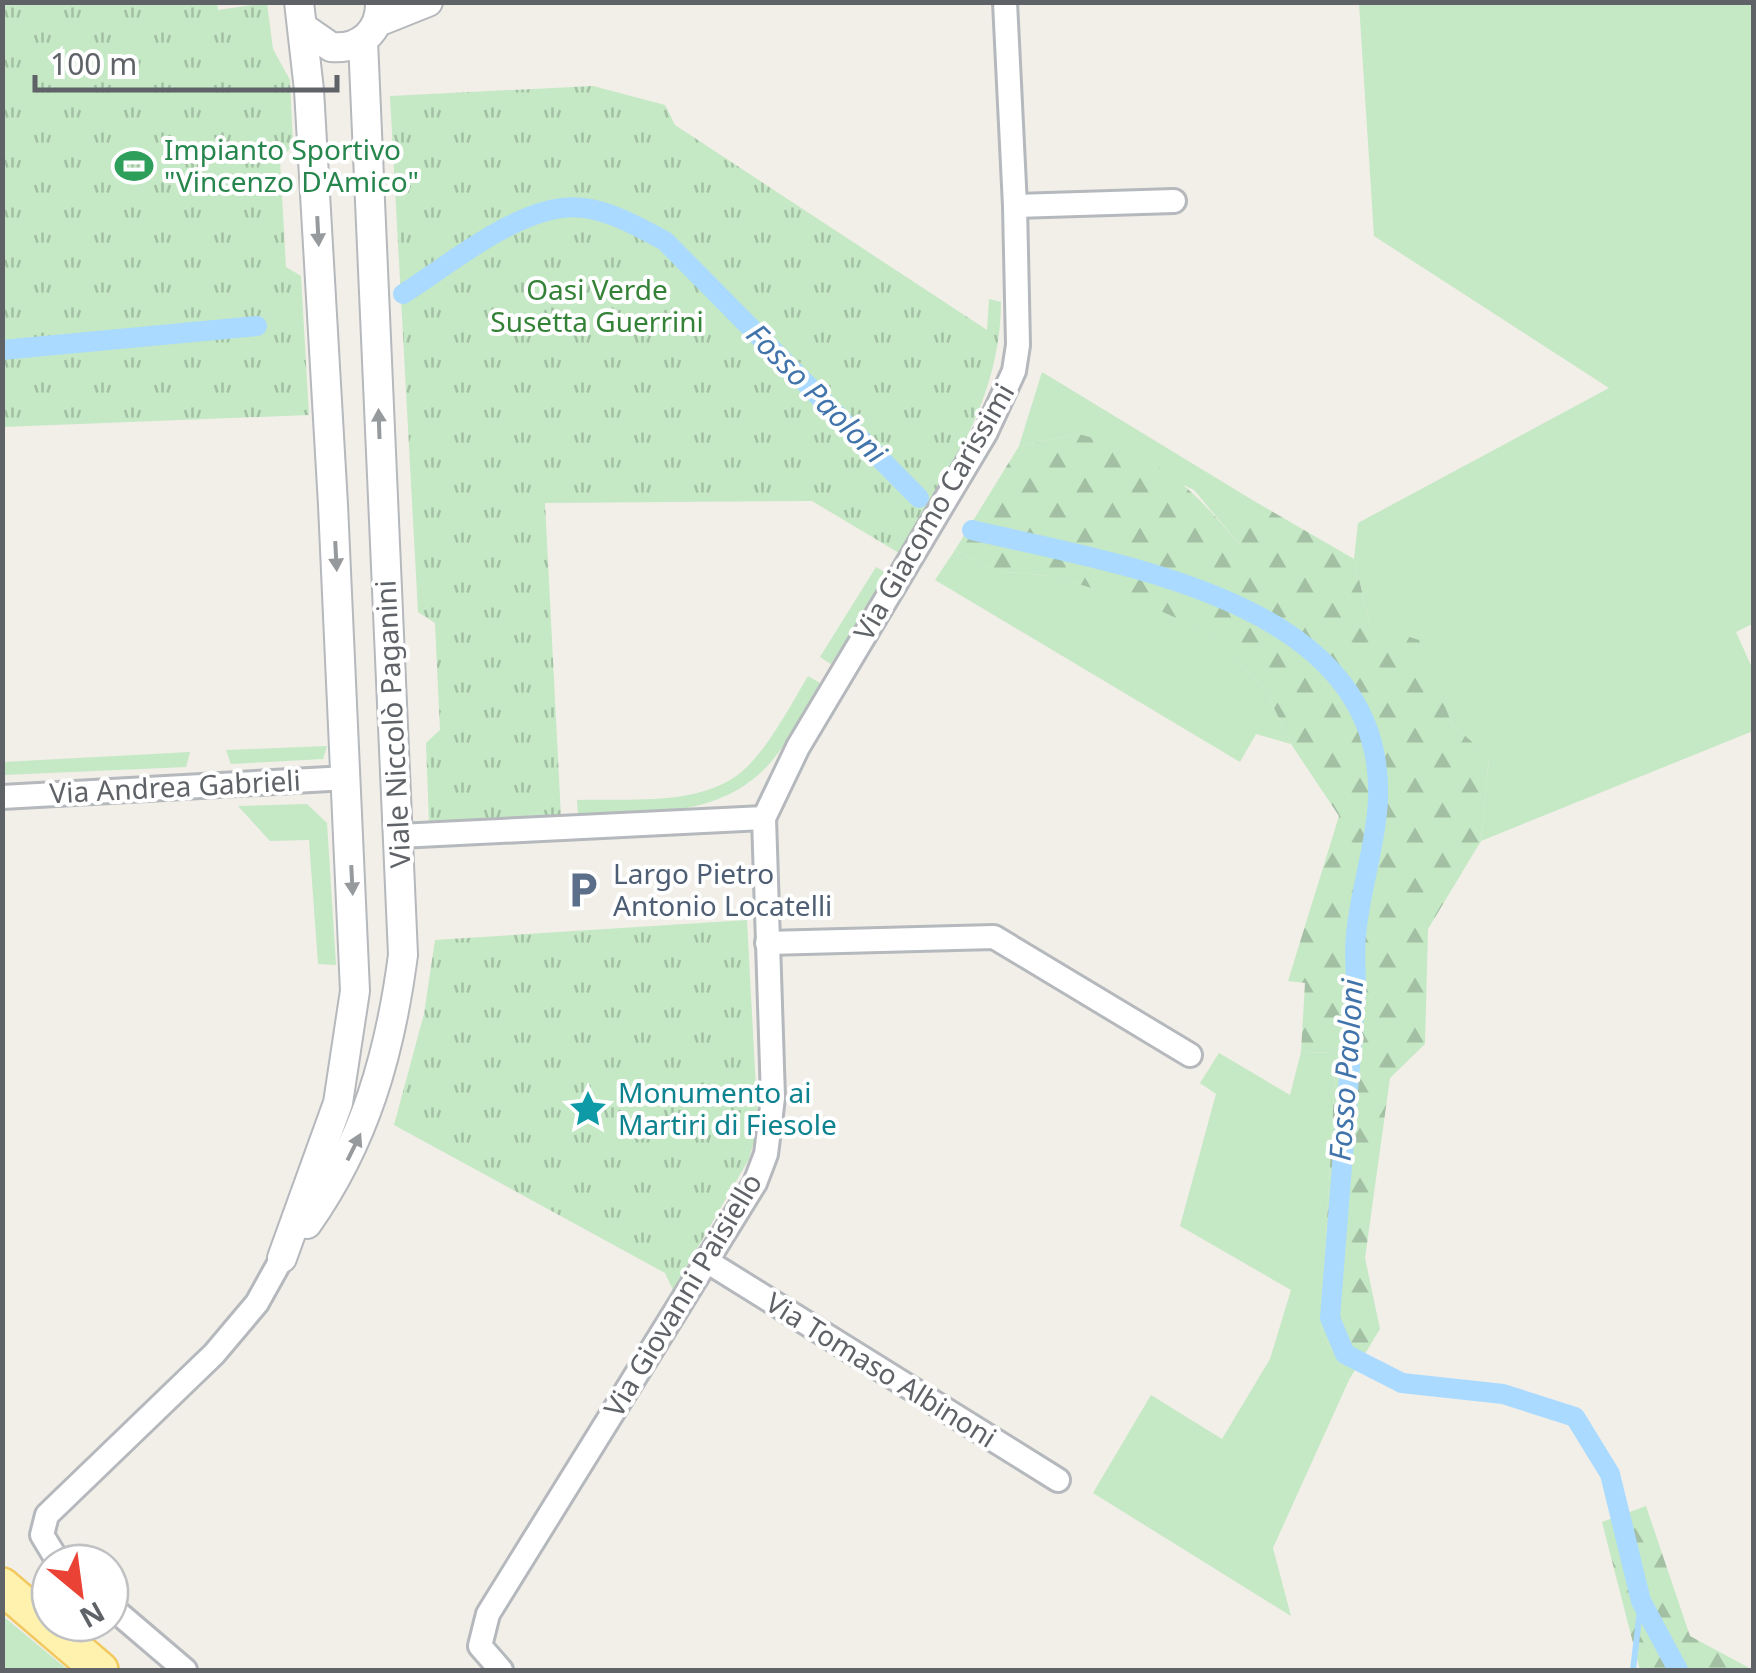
<svg xmlns="http://www.w3.org/2000/svg" width="1756" height="1673" font-family="'Noto Sans',sans-serif">
<defs>
<pattern id="forest-firs" width="22" height="20" patternUnits="userSpaceOnUse" patternTransform="scale(2.5)"><rect width="22" height="20" fill="#c5e8c5"/><path d="M5 1l3.5 6h-7zM16 11l3.5 6h-7z" fill="#a3c0a4"/></pattern>
<pattern id="park-tufts" width="24" height="20" patternUnits="userSpaceOnUse" patternTransform="scale(2.5)"><rect width="24" height="20" fill="#c5e8c5"/><path d="M3 7l-1-3M5 7V3M7 7l1-3M15 17l-1-3M17 17v-4M19 17l1-3" fill="none" stroke="#a3c0a4"/></pattern>
</defs>
<rect width="100%" height="100%" fill="#f1efe8"/>
<g fill="#c5e8c5">
<path d="M1359,3H1753L1754,623L1736,632L1753,670V731L1481,841L1489,757L1452,724L1419,641L1370,624L1354,559L1358,523L1609,388L1374,236Z"/>
<path d="M1042,372L1254,501L1240,545L1194,490L1079,434L1019,446Z"/>
<path d="M955,550L995,571L1052,576L1151,606L1217,637L1266,691L1291,744L1256,734L1240,762L935,580Z"/>
<path d="M876,567L888,574L831,664L820,657Z"/>
<path d="M808,676L820,683C805,708 791,739 771,762C721,819 647,812 578,815L577,800C630,798 707,808 748,766C773,740 790,706 808,676Z"/>
<path d="M327,746L323,759L231,764L226,750Z"/>
<path d="M190,752L186,767L3,775V762Z"/>
<path d="M307,804L327,823L336,965L318,964L309,840L270,841L238,806Z"/>
<path d="M1301,1052L1336,1053L1321,1332L1349,1380L1273,1548L1291,1616L1093,1493L1151,1395L1222,1439L1270,1359L1291,1290L1180,1226L1216,1094L1200,1083L1219,1053L1290,1095Z"/>
<path d="M2,1616H3L68,1670H3Z"/>
</g>
<g fill="url(#forest-firs)">
<path d="M1079,434C1158,455 1188,483 1239,544L1254,501L1354,559L1370,624L1419,640L1452,724L1489,757L1481,841L1428,929L1425,1044L1390,1078L1365,1258L1380,1329L1349,1380L1321,1332L1336,1053L1301,1052L1305,983L1288,981L1339,816L1291,744L1266,691L1217,637L1150,606L1052,576L995,571L955,550L1019,446Z"/>
<path d="M1646,1506L1690,1636L1753,1670H1640L1602,1522Z"/>
</g>
<g fill="url(#park-tufts)">
<path d="M217,3L218,10L267,3L273,49L290,80L293,145L280,160L286,267L301,276L309,415L3,427V3Z"/>
<path d="M593,86L665,105L675,125L987,330L989,299L1001,302C1001,398 948,474 899,553L812,501L545,503L561,817L429,822L426,743L440,730L435,623L418,612L390,96Z"/>
<path d="M747,920L758,1127L749,1159L673,1290L665,1273L394,1125L424,1014L435,940Z"/>
</g>
<g fill="none" stroke-linecap="round" stroke-linejoin="round">
<path stroke="#aadaff" stroke-width="6" d="M1633,1670L1641,1601"/>
<g stroke="#aadaff" stroke-width="20">
<path d="M403,294C447,266 510,214 562,208C598,203 635,225 665,241L919,498"/>
<path d="M2,350L257,326"/>
<path d="M972,530C1117,565 1386,600 1378,800C1376,845 1360,890 1356,935C1354,953 1356,971 1356,989L1330,1318L1345,1354L1402,1383L1503,1394L1575,1417L1610,1474L1641,1601L1678,1670"/>
</g>
<g stroke="#b5b8bc" stroke-width="28">
<g id="minor">
<path d="M1015,206L1174,201"/>
<path d="M2,797L347,778"/>
<path d="M399,836L764,818"/>
<path d="M767,943L994,937L1190,1055"/>
<path d="M705,1260L1058,1480"/>
<path d="M59,1563L42,1535L47,1515L214,1354L257,1303L282,1258"/>
<path d="M110,1606L185,1670"/>
<path d="M501,1670L480,1646L488,1614L755,1183L766,1154L773,1098L764,818L798,747L986,432L1014,371L1018,345L1015,206L1005,2"/>
</g>
</g>
<g stroke="#b5b8bc" stroke-width="32">
<g id="tertiary">
<path d="M378,22L428,2"/>
<path d="M305,29L331,47C360,50 381,31 380,2"/>
<path d="M307,1224C365,1142 390,1054 403,955L363,41"/>
<path d="M282,1258L338,1103L355,991L333,505L309,90L299,2"/>
</g>
</g>
<g stroke="#f2c960" stroke-width="40">
<path id="primary" d="M2,1586L100,1670"/>
</g>
<use href="#minor" stroke="#fff" stroke-width="22"/>
<use href="#tertiary" stroke="#fff" stroke-width="28"/>
<use href="#primary" stroke="#fff2af" stroke-width="35"/>
</g>
<defs><path id="oneway-solid" d="M-6-.8H1V-3.2L6.5 0L1 3.2V.8H-6Z" transform="scale(2.5)"/></defs>
<g fill="#979a9d">
<use href="#oneway-solid" transform="translate(318 231) rotate(87)"/>
<use href="#oneway-solid" transform="translate(379 424) rotate(-92)"/>
<use href="#oneway-solid" transform="translate(336 556) rotate(87)"/>
<use href="#oneway-solid" transform="translate(352 880) rotate(87)"/>
<use href="#oneway-solid" transform="translate(354 1147) rotate(-64)"/>
</g>
<defs>
<g id="stadium-bare" transform="scale(3)"><path d="M0-5a6.5 5 0 1 0 0 10a6.5 5 0 1 0 0-10ZM-3.5-1.8h7v3.6h-7Z" fill="#2e9e5b" stroke="#fff" stroke-width="2.5" paint-order="stroke"/></g>
<g id="parking-bare" transform="scale(3)"><path d="M-3.5-5.5H1a3.5 3.5 0 0 1 0 7H-1V5.5H-3.5ZM-1-3.4V-.6H.8a1.4 1.4 0 0 0 0-2.8Z" fill="#5c6f8a" stroke="#fff" stroke-width="2.5" paint-order="stroke"/></g>
<g id="sight-bare" transform="scale(3)"><path d="M0-6L1.8-2.2L6-1.7L2.9 1.2L3.7 5.4L0 3.3L-3.7 5.4L-2.9 1.2L-6-1.7L-1.8-2.2Z" fill="#0f9aa8" stroke="#fff" stroke-width="2.5" paint-order="stroke"/></g>
</defs>
<g fill-rule="evenodd">
<use href="#stadium-bare" x="134" y="166"/>
<use href="#parking-bare" x="583" y="890"/>
<use href="#sight-bare" x="588" y="1109"/>
</g>
<g text-anchor="middle" stroke-width="8" stroke-linejoin="round" paint-order="stroke">
<g font-size="28" fill="#27864d" stroke="#fff" text-anchor="start">
<text x="164" y="160">Impianto Sportivo<tspan x="164" dy="32">"Vincenzo D'Amico"</tspan></text>
</g>
<g font-size="28" fill="#348238" stroke="#fff">
<text x="597" y="300">Oasi Verde<tspan x="597" dy="32">Susetta Guerrini</tspan></text>
</g>
<g font-size="28" fill="#5f6368" stroke="#fff">
<text transform="translate(934 512) rotate(-60)" y="10">Via Giacomo Carissimi</text>
<text transform="translate(393 724) rotate(-93)" y="10">Viale Niccolò Paganini</text>
<text transform="translate(175 787) rotate(-3)" y="10">Via Andrea Gabrieli</text>
<text transform="translate(683 1295) rotate(-59)" y="10">Via Giovanni Paisiello</text>
<text transform="translate(881 1370) rotate(32)" y="10">Via Tomaso Albinoni</text>
</g>
<g font-size="28" fill="#4e5e75" stroke="#fff" text-anchor="start">
<text x="613" y="884">Largo Pietro<tspan x="613" dy="32">Antonio Locatelli</tspan></text>
</g>
<g font-size="28" fill="#0d838f" stroke="#fff" text-anchor="start">
<text x="618" y="1103">Monumento ai<tspan x="618" dy="32">Martiri di Fiesole</tspan></text>
</g>
<g font-size="30" font-style="italic" fill="#4174aa" stroke="#fff">
<text transform="translate(816 394) rotate(45)" y="10">Fosso Paoloni</text>
<text transform="translate(1347 1070) rotate(-86)" y="10">Fosso Paoloni</text>
</g>
</g>
<rect width="1756" height="1673" fill="none" stroke="#5f6368" stroke-width="10"/>
<g transform="translate(80 1593) rotate(151)"><circle r="48" fill="#ffffff" stroke="#bfc1c3" stroke-width="2.5"/>
<path d="M0-8L18 38L0 25L-18 38Z" fill="#ea4335"/>
<text y="-15" font-size="28" font-weight="bold" text-anchor="middle" fill="#5f6368">N</text>
</g>
<path d="M35 75v15h302v-15" fill="none" stroke="#5f6368" stroke-width="5"/>
<text x="50" y="75" font-size="30" fill="#5f6368" stroke="#ffffff" stroke-width="8" paint-order="stroke">100 m</text>
</svg>
